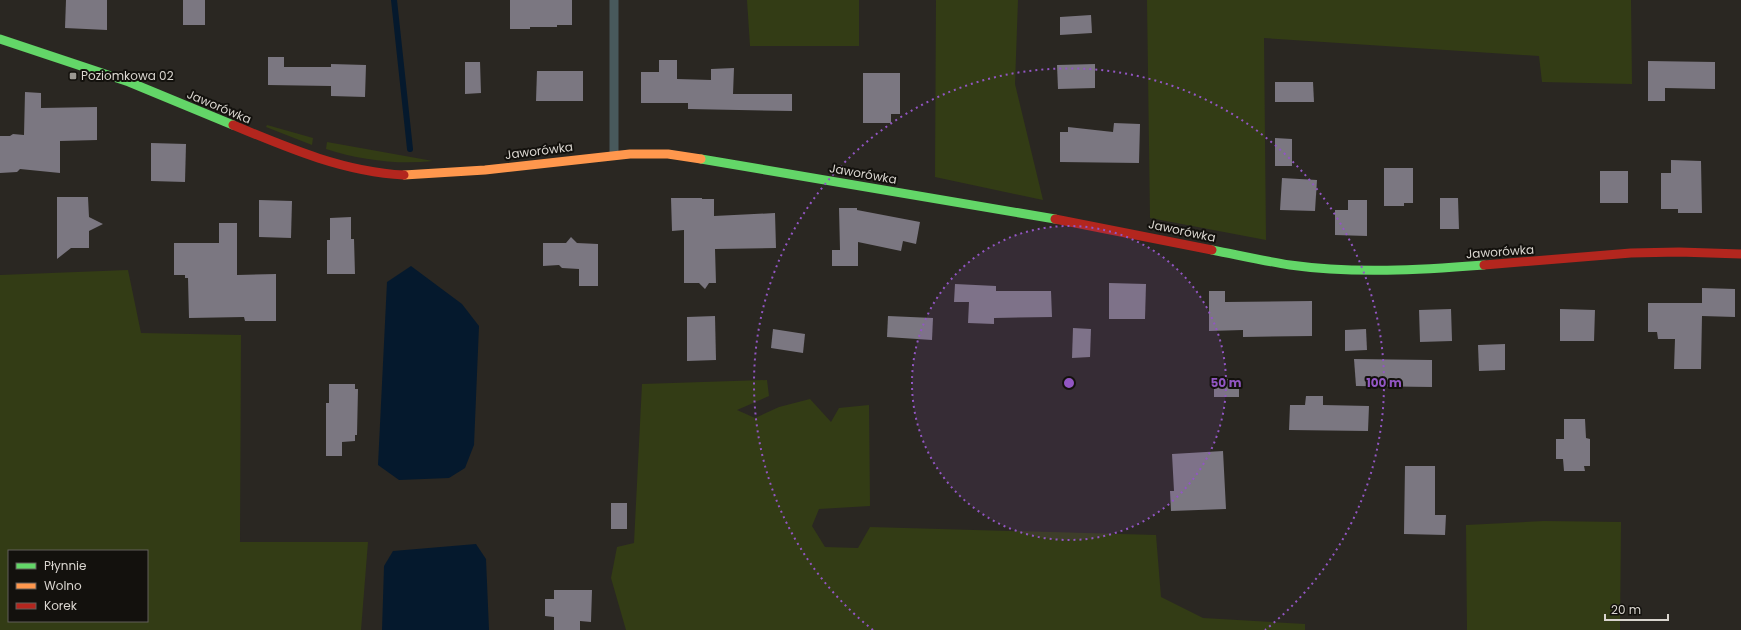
<svg xmlns="http://www.w3.org/2000/svg" width="1741" height="630" font-family="Poppins,sans-serif">
<rect width="100%" height="100%" fill="#2a2722"/>
<g fill="#333c15" fill-rule="evenodd">
<path d="M747,0H859V46H750Z"/>
<path d="M936,0H1018L1015,84L1043,200L935,177Z"/>
<path d="M1147,0H1631L1632,84L1542,82L1539,56L1264,38L1266,240L1150,218Z"/>
<path d="M267,125L313,138L312,145L266,127Z"/>
<path d="M327,142L433,161C398,165 360,160 326,149Z"/>
<path d="M128,270L141,333L241,335L240,542H368L361,630H0V275ZM9,551H147V621H9Z"/>
<path d="M767,380L769,396L737,410L755,418L779,407L810,399L831,422L839,408L869,405L870,506L819,509L812,526L825,547L858,548L870,527L1156,535L1161,597L1203,618L1305,624V630H626L611,578L617,547L634,543L642,384Z"/>
<path d="M1544,521L1621,522L1620,630H1467L1466,525Z"/>
</g>
<g fill="#05192d">
<path d="M411,266L462,304L479,326L474,445L465,468L449,478L399,480L378,465L387,282Z"/>
<path d="M476,544L486,559L489,630H382L384,566L393,551Z"/>
</g>
<g fill="none" stroke-linecap="round" stroke-linejoin="round">
<path stroke="#05192d" stroke-width="6" d="M394,0L410,149"/>
</g>
<g fill="#7b7781">
<path d="M66,0H107V30L65,28Z"/>
<rect x="183" y="0" width="22" height="25"/>
<path d="M510,0H572V25H557V27H530V29H510Z"/>
<path d="M1091,15L1092,33L1060,35V17Z"/>
<path d="M268,57H284V67H331V64L366,65L365,97L331,96V86L268,85Z"/>
<path d="M659,60H677V79L711,80V69L734,68L733,94H792V111L688,109V103H641V72H659Z"/>
<path d="M1648,61L1715,62V89L1665,88V101H1648Z"/>
<path d="M465,62H480L481,93L465,94Z"/>
<path d="M1095,64V88L1058,89L1057,65Z"/>
<path d="M537,71H583V101H536Z"/>
<path d="M863,73H900V114H891V123H863Z"/>
<path d="M1275,82H1313L1314,102H1275Z"/>
<path d="M25,92L41,93V108L97,107V140L60,141V173L20,169L17,172L0,173V136H10L13,134L24,135Z"/>
<path d="M1114,123L1140,124L1139,163L1060,162V132H1068V127L1113,132Z"/>
<path d="M1275,138L1292,139V166H1275Z"/>
<path d="M151,143L186,144L185,182L151,181Z"/>
<path d="M1671,160L1701,161L1702,213H1678V209H1661V173H1671Z"/>
<path d="M1384,168H1413V203H1404V206H1384Z"/>
<rect x="1600" y="171" width="28" height="32"/>
<path d="M1282,178L1317,180L1315,211L1280,210Z"/>
<path d="M57,197H88L89,217L103,224L89,231V248H71L57,259Z"/>
<path d="M671,198H702V199H714V216L775,213L776,248L715,249L716,283H709L705,289L699,283H684V230L672,231Z"/>
<path d="M1440,198H1458L1459,229H1440Z"/>
<path d="M259,200L292,201L291,238L259,237Z"/>
<path d="M1348,200H1367V236L1335,235V210H1348Z"/>
<path d="M839,208H857V210L920,222L916,244L903,241L901,251L858,242V266H832V250H840Z"/>
<path d="M351,217V239H354L355,274H327V240H330V218Z"/>
<path d="M219,223H237V275L276,274V321H245L244,317L189,318L188,278H185V275H174V243H219Z"/>
<path d="M571,237L577,243L598,244V286H579V269L562,268L559,265L543,266V243H566Z"/>
<path d="M1109,283L1146,284L1145,319H1109Z"/>
<path d="M955,284L996,286V291H1051L1052,317L994,318V324L968,323L969,302H954Z"/>
<path d="M1702,288L1735,289V317L1702,316L1701,369H1674L1675,339H1658L1657,332H1648V303H1702Z"/>
<path d="M1209,291H1225V302L1312,301V336L1243,337V330L1209,331Z"/>
<path d="M1451,309L1452,341L1420,342L1419,310Z"/>
<path d="M1560,309L1595,310L1594,341H1560Z"/>
<path d="M715,316L716,360L687,361V317Z"/>
<path d="M888,316L933,318L932,340L887,337Z"/>
<path d="M1073,328L1091,329L1090,357L1072,358Z"/>
<path d="M773,329L805,334L803,353L771,348Z"/>
<path d="M1366,329L1367,350L1345,351V330Z"/>
<path d="M1505,344V370L1479,371L1478,345Z"/>
<path d="M1354,359L1432,360V387L1356,386Z"/>
<rect x="1214" y="379" width="25" height="18"/>
<path d="M329,384H355V389H358L357,435H355V441L342,442V456H326V403H329Z"/>
<path d="M1306,396H1323V405L1369,406L1368,431L1289,430L1290,405H1305Z"/>
<path d="M1564,419H1585L1586,438L1590,439V466H1584L1585,471H1564L1563,459H1556V439H1564Z"/>
<path d="M1223,451L1226,509L1171,511L1170,491H1174L1172,454Z"/>
<path d="M1405,466H1435V515H1446L1445,535L1404,534Z"/>
<rect x="611" y="503" width="16" height="26"/>
<path d="M554,590H592L591,622L580,621V630H554V617L545,616V599H554Z"/>
</g>
<g fill="none" stroke-linecap="round" stroke-linejoin="round">
<path stroke="#48595c" stroke-width="9" d="M614,154V0"/>
<g stroke="#63d668" stroke-width="9">
<path d="M0,39L129,82L233,125"/>
<path d="M701,159L1055,219"/>
<path d="M1212,250C1238,255 1264,261 1290,265C1354,274 1420,270 1484,265"/>
</g>
<path stroke="#ff974d" stroke-width="9" d="M404,175L485,170L630,154H668L701,159"/>
<g stroke="#b3261e" stroke-width="9">
<path d="M233,125C288,148 344,172 404,175"/>
<path d="M1055,219L1212,250"/>
<path d="M1484,265L1631,253L1679,252L1741,254"/>
</g>
</g>
<circle cx="1069" cy="383" r="157" fill="#9256c3" fill-opacity=".12"/>
<g fill="none" stroke="#9256c3" stroke-width="2" stroke-dasharray="2 4">
<circle cx="1069" cy="383" r="157"/>
<path d="M873 630A315 315 0 1 1 1265 630"/>
</g>
<rect fill="#9c9892" stroke="#13110d" stroke-width="1.5" x="69" y="72" width="8" height="8" rx="2"/>
<g text-anchor="middle" stroke-width="4" stroke-linejoin="round" paint-order="stroke">
<g font-size="12" fill="#d9d5cf" stroke="#13110d" text-anchor="start">
<text x="81" y="80">Poziomkowa 02</text>
</g>
<g font-size="12" fill="#d9d5cf" stroke="#13110d">
<text transform="translate(219 107) rotate(23)" y="4">Jaworówka</text>
<text transform="translate(539 151) rotate(-7)" y="4">Jaworówka</text>
<text transform="translate(863 174) rotate(10)" y="4">Jaworówka</text>
<text transform="translate(1182 231) rotate(12)" y="4">Jaworówka</text>
<text transform="translate(1500 252) rotate(-4)" y="4">Jaworówka</text>
</g>
</g>
<circle cx="1069" cy="383" r="6" fill="#9256c3" stroke="#13110d" stroke-width="2"/>
<g font-size="12" text-anchor="middle" font-weight="bold" fill="#9256c3" stroke="#13110d" stroke-width="4" stroke-linejoin="round" paint-order="stroke">
<text x="1226" y="387">50 m</text>
<text x="1384" y="387">100 m</text>
</g>
<rect x="8" y="550" width="140" height="72" fill="#13110d" stroke="#625f5b"/>
<rect x="16" y="563" width="20" height="6" fill="#63d668" stroke="#625f5b"/>
<text x="44" y="570" font-size="12" fill="#d9d5cf">Płynnie</text>
<rect x="16" y="583" width="20" height="6" fill="#ff974d" stroke="#625f5b"/>
<text x="44" y="590" font-size="12" fill="#d9d5cf">Wolno</text>
<rect x="16" y="603" width="20" height="6" fill="#b3261e" stroke="#625f5b"/>
<text x="44" y="610" font-size="12" fill="#d9d5cf">Korek</text>
<path d="M1605 614v6h63v-6" fill="none" stroke="#d9d5cf" stroke-width="2"/>
<text x="1611" y="614" font-size="12" fill="#d9d5cf" stroke="#13110d" stroke-width="3" paint-order="stroke">20 m</text>
</svg>
